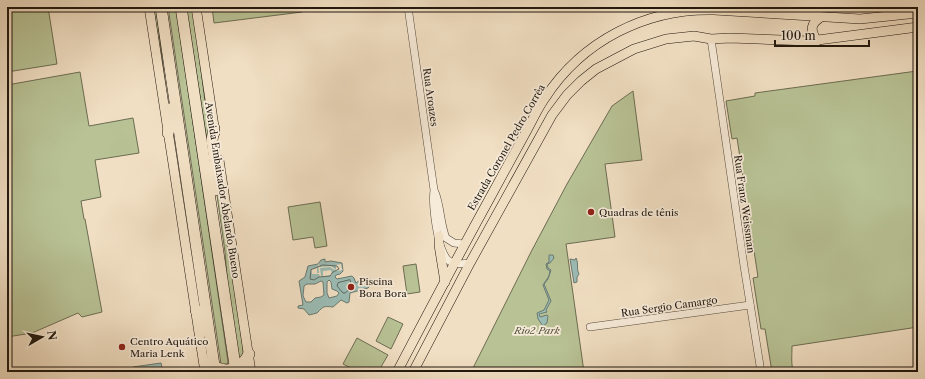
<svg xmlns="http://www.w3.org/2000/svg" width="925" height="379" font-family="'Libre Caslon Text',serif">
<rect width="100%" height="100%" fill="#f1dfc3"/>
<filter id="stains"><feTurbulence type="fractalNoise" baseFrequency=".005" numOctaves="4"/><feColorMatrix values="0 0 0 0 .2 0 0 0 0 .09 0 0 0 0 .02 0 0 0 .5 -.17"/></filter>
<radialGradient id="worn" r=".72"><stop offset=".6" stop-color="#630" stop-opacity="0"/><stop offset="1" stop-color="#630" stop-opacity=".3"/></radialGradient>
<g fill="#b8c295" stroke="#6c6c52">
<path d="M7,7H48L57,64L7,72Z"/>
<path d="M153,7H156L165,83Z"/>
<path d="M168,7H176L228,362L227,365L221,364Z"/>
<path d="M186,7H193L212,157L213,180Z"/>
<path d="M212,7H301L302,12L214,23Z"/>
<path d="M827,7H911L871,10L827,9Z"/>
<path d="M917,71L918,327L792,346C792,355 791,361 793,372H772L765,329H761L753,278L758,277L737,138L732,139L726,101L755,96V93Z"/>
<path d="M80,72L89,126L133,118L139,153L95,160L101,197L81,201L84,219H85L102,312L82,317L78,313L32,333L7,337V85Z"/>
<path d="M633,91L642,160L605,164L615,237L566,244L584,372H471L531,252L567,184L612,106Z"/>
<path d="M217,171L243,347V354L239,360L230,312L225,252L217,195Z"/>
<path d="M320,202L327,246L315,248L313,237L293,240L288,207Z"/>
<path d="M416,264L420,292L407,294L403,266Z"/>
<path d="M388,317L403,324L391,349L376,341Z"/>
<path d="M357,338L388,355L378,372H359L343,364Z"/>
</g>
<g fill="#9bbcb5" stroke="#6a7a72" fill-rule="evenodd">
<path d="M549,255H553L554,258L550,263L547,264L548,268L551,270L548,279L544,284L551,301L546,310L547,312L539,314L540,317L547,315L548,316L547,323L543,326L538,319L537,313L544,310L549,300L543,285L549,276L550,271L547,269L546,264L549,262Z"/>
<path d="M576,258C579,264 576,268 579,274L577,277V282L574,283L570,259L575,260Z"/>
<path d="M325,259V262L331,261L342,263L343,271L340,274L336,275L335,277L337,279L352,276L354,278L356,283L361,279H371L372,284L368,288L350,293L349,302L347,303L341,300L333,307C323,306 324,306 317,313L309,315L304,309L298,308V306L303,305L299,281L305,277L308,266L318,264L321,260ZM329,280L331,282L332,289L337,291L339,293L337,296L329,298L327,293V282ZM321,281L323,282L324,295L321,297L315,298L311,302H306L303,296L304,286L307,284H315Z"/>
<path d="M161,363L163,372H134L133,367Z"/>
</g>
<path fill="#f1dfc3" d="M318,263L320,267L331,266L336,270V265L341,264L342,269L343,270L336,271L330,267L320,268L321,276H323V271L331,270L332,275L320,277L319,274H312L311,269L317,268V273H319Z"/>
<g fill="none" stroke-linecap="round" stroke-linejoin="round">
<g stroke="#5e6a62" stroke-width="1">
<path d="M323,265L337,266L339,269L333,272L330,276L319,277L314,280L310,279L311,270Z"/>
<path d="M350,280L352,287L345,293H343L337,286L338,283Z"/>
</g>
<g stroke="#54493b" stroke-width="8">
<g id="minor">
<path d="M408,7L434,190C432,205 437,247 447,259C452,265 463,264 470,263"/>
<path d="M711,39L744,266L761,372"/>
<path d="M435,192C441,207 440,223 446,238L454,243L464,244"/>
<path d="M590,327L750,305"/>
</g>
</g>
<g stroke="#20170e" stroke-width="10">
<g id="major">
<path d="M149,7L205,372"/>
<path d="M196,7L215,133"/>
<path d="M817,41C810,30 810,24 821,17"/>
<path d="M219,160L251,372"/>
<path d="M439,236V245L445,282"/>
<path d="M397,372C428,313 459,254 491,196C503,174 515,152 527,130C533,119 538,108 545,98C582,41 646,8 714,10L860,19L918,13"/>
<path d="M413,372L470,263L552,115L567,95L581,81L596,69L634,49L666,39L694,36L711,39L730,38L810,41L918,27"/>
</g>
</g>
<g stroke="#20170e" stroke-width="12">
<g id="highway">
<path d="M161,7L215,372"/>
<path d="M181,7L236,372"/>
<path d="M214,128L212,140L215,162V190"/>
<path d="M168,133L171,122L169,109"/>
<path d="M196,310L200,318L203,330"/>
<path d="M209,362C223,376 241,370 249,354"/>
</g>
</g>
<use href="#minor" stroke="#f6ead8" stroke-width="7"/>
<use href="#major" stroke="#f1dfc3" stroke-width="9"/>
<use href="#highway" stroke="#f1dfc3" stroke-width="11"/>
</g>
<g fill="#8f2418" stroke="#f6ead8" stroke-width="1.5">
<circle cx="591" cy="212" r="4"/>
<circle cx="351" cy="287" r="4"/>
<circle cx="122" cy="347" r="4"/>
</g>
<g text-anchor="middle" stroke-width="3.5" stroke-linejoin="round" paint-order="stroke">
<g font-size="10" fill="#20170e" stroke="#f6ead8">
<text transform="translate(431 97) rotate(82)" y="4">Rua Aroazes</text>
<text transform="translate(506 147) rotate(-60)" y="4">Estrada Coronel Pedro Corrêa</text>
<text transform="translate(223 190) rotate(81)" y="4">Avenida Embaixador Abelardo Bueno</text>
<text transform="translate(745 204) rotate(82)" y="4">Rua Franz Weissman</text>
<text transform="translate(669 306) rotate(-8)" y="4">Rua Sergio Camargo</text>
</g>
<g font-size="10" fill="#20170e" stroke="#f6ead8" text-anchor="start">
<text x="599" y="216">Quadras de tênis</text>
<text x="359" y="285">Piscina<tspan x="359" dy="12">Bora Bora</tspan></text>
<text x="130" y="345">Centro Aquático<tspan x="130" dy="12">Maria Lenk</tspan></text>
</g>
<g font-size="10" font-style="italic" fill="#55533d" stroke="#f6ead8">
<text x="537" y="334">Rio2 Park</text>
</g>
</g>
<rect width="925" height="379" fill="none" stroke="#f1dfc3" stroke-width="24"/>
<rect x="8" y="8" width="909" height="363" fill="none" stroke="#20170e" stroke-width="2"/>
<rect x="12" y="12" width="901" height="355" fill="none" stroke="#20170e"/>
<g transform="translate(42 337) rotate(81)" stroke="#f6ead8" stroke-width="3" paint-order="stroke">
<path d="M0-3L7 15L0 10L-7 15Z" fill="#20170e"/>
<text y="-6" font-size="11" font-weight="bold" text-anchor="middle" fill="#20170e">N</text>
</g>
<path d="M775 40v6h94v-6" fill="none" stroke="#20170e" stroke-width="2"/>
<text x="781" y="40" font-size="12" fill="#20170e" stroke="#f6ead8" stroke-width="3" paint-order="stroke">100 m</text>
<rect width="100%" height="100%" filter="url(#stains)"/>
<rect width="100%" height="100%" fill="url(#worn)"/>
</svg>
